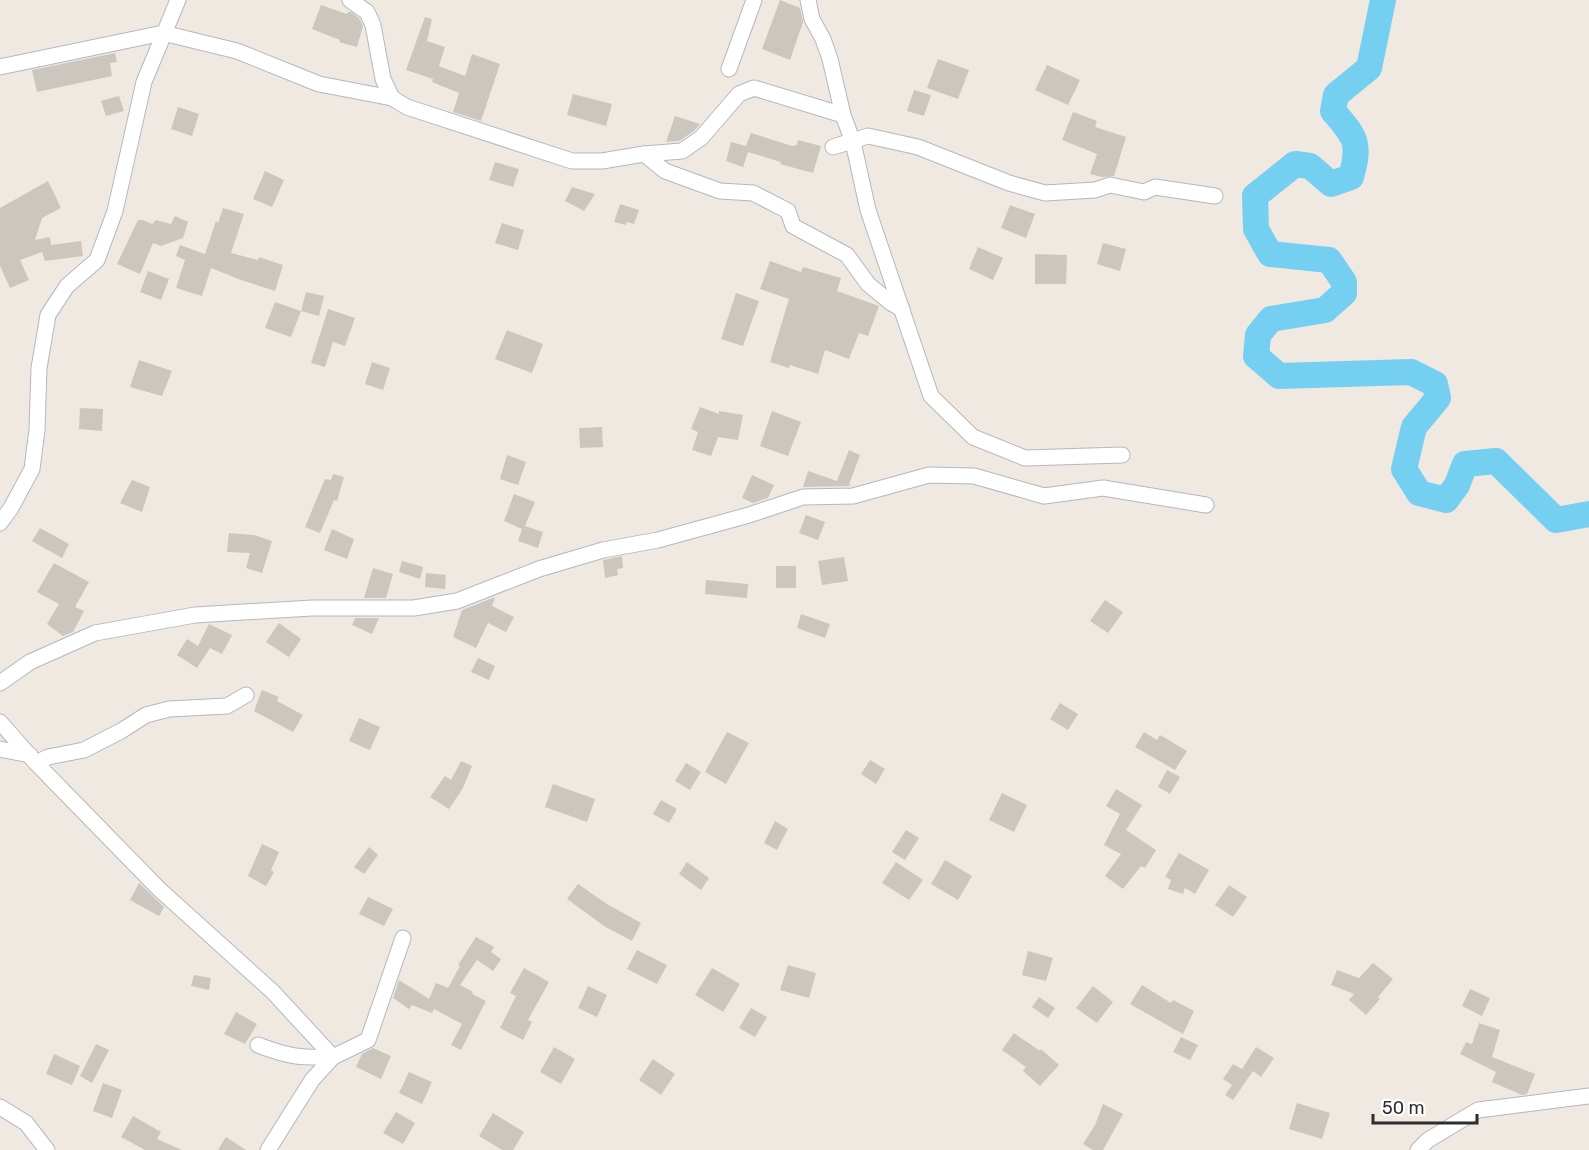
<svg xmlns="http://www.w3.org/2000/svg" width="1589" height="1150" font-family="Rubik,sans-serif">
<rect width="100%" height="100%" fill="#efe9e1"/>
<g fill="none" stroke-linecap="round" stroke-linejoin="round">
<path stroke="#75cff0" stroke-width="26" d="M1383,0L1369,68L1336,95L1333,111C1355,137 1361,142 1351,177L1331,184L1310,166L1295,164L1255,196L1256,229L1270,254L1329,260L1344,282V293L1325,310L1271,319L1258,335L1256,356L1279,376L1411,372L1435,384L1438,398L1414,427L1404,469L1419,493L1446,500L1457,485L1465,464L1496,461L1556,520L1589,514"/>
</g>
<g fill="#cbc7bf">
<path d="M780,0L800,8L803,22L790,60L762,49Z"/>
<path d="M321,5L347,14L348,12H351L359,18L363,26L357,47L339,42L340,40L312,29Z"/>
<path d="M425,17L432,19L427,41L445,47L439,66L465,76L472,54L500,64L481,121L453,112L459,93L432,82L433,79L406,70Z"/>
<path d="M115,53L117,62L110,63L112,76L37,92L32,70Z"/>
<path d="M938,59L969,70L958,99L927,88Z"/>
<path d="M1047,65L1080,80L1068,105L1035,90Z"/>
<path d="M914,90L931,95L924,116L907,111Z"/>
<path d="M573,94L612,104L606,126L567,115Z"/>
<path d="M119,96L124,111L106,116L101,101Z"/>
<path d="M178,107L199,114L192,136L171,129Z"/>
<path d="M1073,112L1097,121L1095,127L1126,137L1114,176L1102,177L1090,174L1097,154L1062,140Z"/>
<path d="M675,116L700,124L694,131L679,141L666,142Z"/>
<path d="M751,133L792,146L797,145L798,140L821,146L813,173L780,164L781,162L748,152L743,167L726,161L731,142L746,146Z"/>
<path d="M495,162L519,169L513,187L489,180Z"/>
<path d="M265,171L284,180L272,207L253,199Z"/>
<path d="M48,181L61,208L42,218L35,240L50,237L51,245L81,241L83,256L45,261L42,252L20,260L29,280L10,288L0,266V208Z"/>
<path d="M572,187L595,194L584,211L565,201Z"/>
<path d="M620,204L639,210L634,224L627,222L626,225L614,222Z"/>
<path d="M1010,205L1035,214L1026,238L1001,228Z"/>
<path d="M223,208L244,214L231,253L258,260L259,257L283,265L275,291L241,280L211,268L202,296L176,288L185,260L176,256L180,245L205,254L216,221L218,223Z"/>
<path d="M175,216L188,222L183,238L161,246L153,243L140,274L117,264L138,220H143L152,224L156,220L171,224Z"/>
<path d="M502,223L524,230L518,250L495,243Z"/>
<path d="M1103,243L1126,249L1120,271L1097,264Z"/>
<path d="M978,247L1003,258L993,280L969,269Z"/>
<path d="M1035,254L1067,255L1066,284H1035Z"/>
<path d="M770,261L801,272L803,267L841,278L837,291L879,306L868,336L859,333L849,359L825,350L818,374L790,365L789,368L770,362L789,299L760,289Z"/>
<path d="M148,271L169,279L161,300L140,292Z"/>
<path d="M306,292L324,296L319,316L301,311Z"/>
<path d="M736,293L759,301L743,346L721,339Z"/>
<path d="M275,302L301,311L291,337L265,328Z"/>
<path d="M328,309L355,318L345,346L333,342L325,367L311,363Z"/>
<path d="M507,330L543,344L532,373L495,359Z"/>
<path d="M139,360L172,371L162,396L130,387Z"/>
<path d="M372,362L390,368L383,390L365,384Z"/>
<path d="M700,407L719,414V411L743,415L738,440L718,437L711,456L692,450L698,432L691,429Z"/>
<path d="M80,408L103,409L102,431L79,429Z"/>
<path d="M772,411L801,422L788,456L760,446Z"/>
<path d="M602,427L603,447L580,448L579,428Z"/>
<path d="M849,450L860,455L849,485L852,486L803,487L808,471L837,481Z"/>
<path d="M507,455L526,462L518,485L500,479Z"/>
<path d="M333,474L344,477L337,501L334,500L320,533L305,527L325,479L331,480Z"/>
<path d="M752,475L774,485L768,498L753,503L742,498Z"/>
<path d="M132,480L150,487L142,512L120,503Z"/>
<path d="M514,494L535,502L525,526L543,532L538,548L518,541L522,529L504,521Z"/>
<path d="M806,515L825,522L818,540L799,533Z"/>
<path d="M40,528L69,544L62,558L32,541Z"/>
<path d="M332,529L354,539L347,559L324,550Z"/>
<path d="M229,533L254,535L272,541L262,573L246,568L250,553L227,552Z"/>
<path d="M622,556L623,568L617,569L618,575L605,578L603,560Z"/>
<path d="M844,557L848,581L822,585L818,561Z"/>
<path d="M402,561L423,567L420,579L399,572Z"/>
<path d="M54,563L89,582L75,607L84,611L73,632L63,636L47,624L59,604L37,592Z"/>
<rect x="776" y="566" width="20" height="22"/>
<path d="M373,568L393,574L386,598H364Z"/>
<path d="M426,573L446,575L445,589L425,587Z"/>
<path d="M706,580L748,584L747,598L705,594Z"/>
<path d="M495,597L492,606L514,617L506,632L488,623L476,648L453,637L462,610Z"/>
<path d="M1105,600L1123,612L1108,633L1090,621Z"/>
<path d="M801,614L830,624L825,638L797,628Z"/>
<path d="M355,618H379L372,634L352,625Z"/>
<path d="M279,623L301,639L289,657L266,642Z"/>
<path d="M209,624L232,635L222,654L210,648L197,668L177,655L187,639L198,646Z"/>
<path d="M478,658L495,666L489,680L471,672Z"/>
<path d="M262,690L279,697L277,701L303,715L293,732L254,711Z"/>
<path d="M1060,703L1078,714L1068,730L1050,719Z"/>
<path d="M359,718L380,727L370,750L349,741Z"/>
<path d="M727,732L749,743L726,784L705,772Z"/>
<path d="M1144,732L1157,740L1160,735L1187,751L1175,770L1135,747Z"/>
<path d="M870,760L885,769L876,784L861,774Z"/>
<path d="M461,761L472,766L463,788L449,809L430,797L445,776L451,780Z"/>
<path d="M686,763L701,772L690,790L675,781Z"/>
<path d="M1167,770L1180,777L1170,794L1158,787Z"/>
<path d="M553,784L595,799L587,822L545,807Z"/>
<path d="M1116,789L1142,805L1126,830L1156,850L1145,868L1141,866L1123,889L1105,876L1121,854L1104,845L1120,814L1106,806Z"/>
<path d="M1002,793L1027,805L1014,832L989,820Z"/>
<path d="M661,800L677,809L669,823L653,814Z"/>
<path d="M775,821L788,829L777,850L764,843Z"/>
<path d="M906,830L919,838L905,860L892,852Z"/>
<path d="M262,844L279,852L271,870L274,872L266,886L248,876Z"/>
<path d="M369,847L378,855L364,874L354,867Z"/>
<path d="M1179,853L1209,870L1195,894L1185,888L1183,894L1168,889L1171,880L1165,877Z"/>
<path d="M945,860L972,876L958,900L931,884Z"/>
<path d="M687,862L709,878L701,890L679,874Z"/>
<path d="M896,862L923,880L909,900L882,883Z"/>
<path d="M139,883L164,907L159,916L130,900Z"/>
<path d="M578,884L607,904L641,923L632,941L604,926L567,899Z"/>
<path d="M1229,885L1247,897L1233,917L1215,905Z"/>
<path d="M368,897L393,909L384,926L359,914Z"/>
<path d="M476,937L494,947L491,952L501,959L493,971L477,960L460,985L473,992L472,994L486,1001L461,1050L451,1045L462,1024L434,1009L432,1013L412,1005L409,1009L393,998L399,980L429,999L436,983L448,988L460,966L458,965Z"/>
<path d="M637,950L667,965L657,984L627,969Z"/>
<path d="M1028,951L1053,958L1046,981L1022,975Z"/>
<path d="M1373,963L1393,979L1378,997L1380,999L1366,1015L1349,1000L1354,994L1331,985L1337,970L1359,978Z"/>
<path d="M788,965L816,973L809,998L780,990Z"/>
<path d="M524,968L549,982L528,1020L532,1022L523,1040L500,1028L516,996L510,993Z"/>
<path d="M712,968L740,984L723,1012L695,995Z"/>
<path d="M194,975L211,978L209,990L191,986Z"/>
<path d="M1142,985L1171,1003L1173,1000L1194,1011L1183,1034L1130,1004Z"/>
<path d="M588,986L607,995L597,1017L578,1008Z"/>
<path d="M1093,986L1113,1002L1097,1023L1076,1008Z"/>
<path d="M1470,989L1490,998L1482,1016L1462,1006Z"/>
<path d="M1039,997L1055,1008L1048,1018L1032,1007Z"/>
<path d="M751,1008L767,1017L755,1037L739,1028Z"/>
<path d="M236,1012L257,1024L245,1044L224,1034Z"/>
<path d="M1479,1023L1500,1030L1492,1057L1535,1074L1527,1094L1522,1095L1492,1082L1496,1072L1460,1054L1466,1042L1472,1044Z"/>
<path d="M1014,1033L1040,1051L1041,1049L1059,1065L1040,1086L1023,1071L1026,1067L1002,1050Z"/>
<path d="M1181,1037L1198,1045L1190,1060L1173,1052Z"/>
<path d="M96,1044L109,1050L92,1083L80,1076Z"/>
<path d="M554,1047L575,1059L561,1084L540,1072Z"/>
<path d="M1256,1047L1274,1058L1261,1077L1253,1071L1233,1100L1225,1095L1232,1085L1223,1079L1233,1064L1242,1069Z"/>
<path d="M373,1048L391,1056L381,1079L356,1067L362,1054Z"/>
<path d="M54,1054L80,1066L72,1085L46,1074Z"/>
<path d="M653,1059L675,1074L661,1095L639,1080Z"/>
<path d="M409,1072L432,1082L422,1104L399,1093Z"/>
<path d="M103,1083L122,1090L112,1118L93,1111Z"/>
<path d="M1297,1103L1330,1113L1322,1139L1289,1129Z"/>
<path d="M1103,1104L1123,1114L1103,1150H1093L1083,1144L1095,1125Z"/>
<path d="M396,1112L415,1123L403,1144L383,1133Z"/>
<path d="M493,1113L524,1132L513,1150H502L479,1136Z"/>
<path d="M133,1116L161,1132L157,1139L182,1150H145L121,1137Z"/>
<path d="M226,1137L246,1150H218Z"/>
</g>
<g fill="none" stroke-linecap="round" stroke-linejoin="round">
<g stroke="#b4b7c1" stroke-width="17">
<g id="street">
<path d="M350,0L367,12L373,25L383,79L392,98L407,107L572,161H602L644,154L682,151L701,138L739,94L754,88L843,115"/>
<path d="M808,0L812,19L823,39L830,59L843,115L853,142L868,210L931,396L973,437L1025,458L1122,455"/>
<path d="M0,67L163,33L237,51L319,84L392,98"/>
<path d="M729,69L754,0"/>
<path d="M833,147L868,136L918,147L1009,183L1045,193L1095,190L1110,185L1144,192L1155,187L1215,196"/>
<path d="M644,154L665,171L720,191L753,193L788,211L793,226L847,255L868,284L891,303L902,309"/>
<path d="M0,523L11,508L32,469L37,430L39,368L48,315L67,286L97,260L115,211L144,82L178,0"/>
<path d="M0,683L30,662L95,633L195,615L312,608H414L457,601L539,569L603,550L658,540L749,515L803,497L853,496L929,475L974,476L1044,496L1103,488L1206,505"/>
<path d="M0,722L36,763L159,889L273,992L333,1057"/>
<path d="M0,749L30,755"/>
<path d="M36,763L48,757L84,750L121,731L146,715L169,709L227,706L246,695"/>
<path d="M258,1045C289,1057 301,1058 333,1057"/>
<path d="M0,1107L26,1123L47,1150"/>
<path d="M268,1150L312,1080L333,1057L368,1040L403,938"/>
<path d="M1418,1150L1428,1140L1478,1110L1589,1096"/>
</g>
</g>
<use href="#street" stroke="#fff" stroke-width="15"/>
</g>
<path d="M1373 1114v9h104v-9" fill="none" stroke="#2e2e2e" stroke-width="3"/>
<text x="1382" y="1114" font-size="18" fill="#2e2e2e" stroke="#ffffff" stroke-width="4.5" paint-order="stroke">50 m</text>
</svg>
